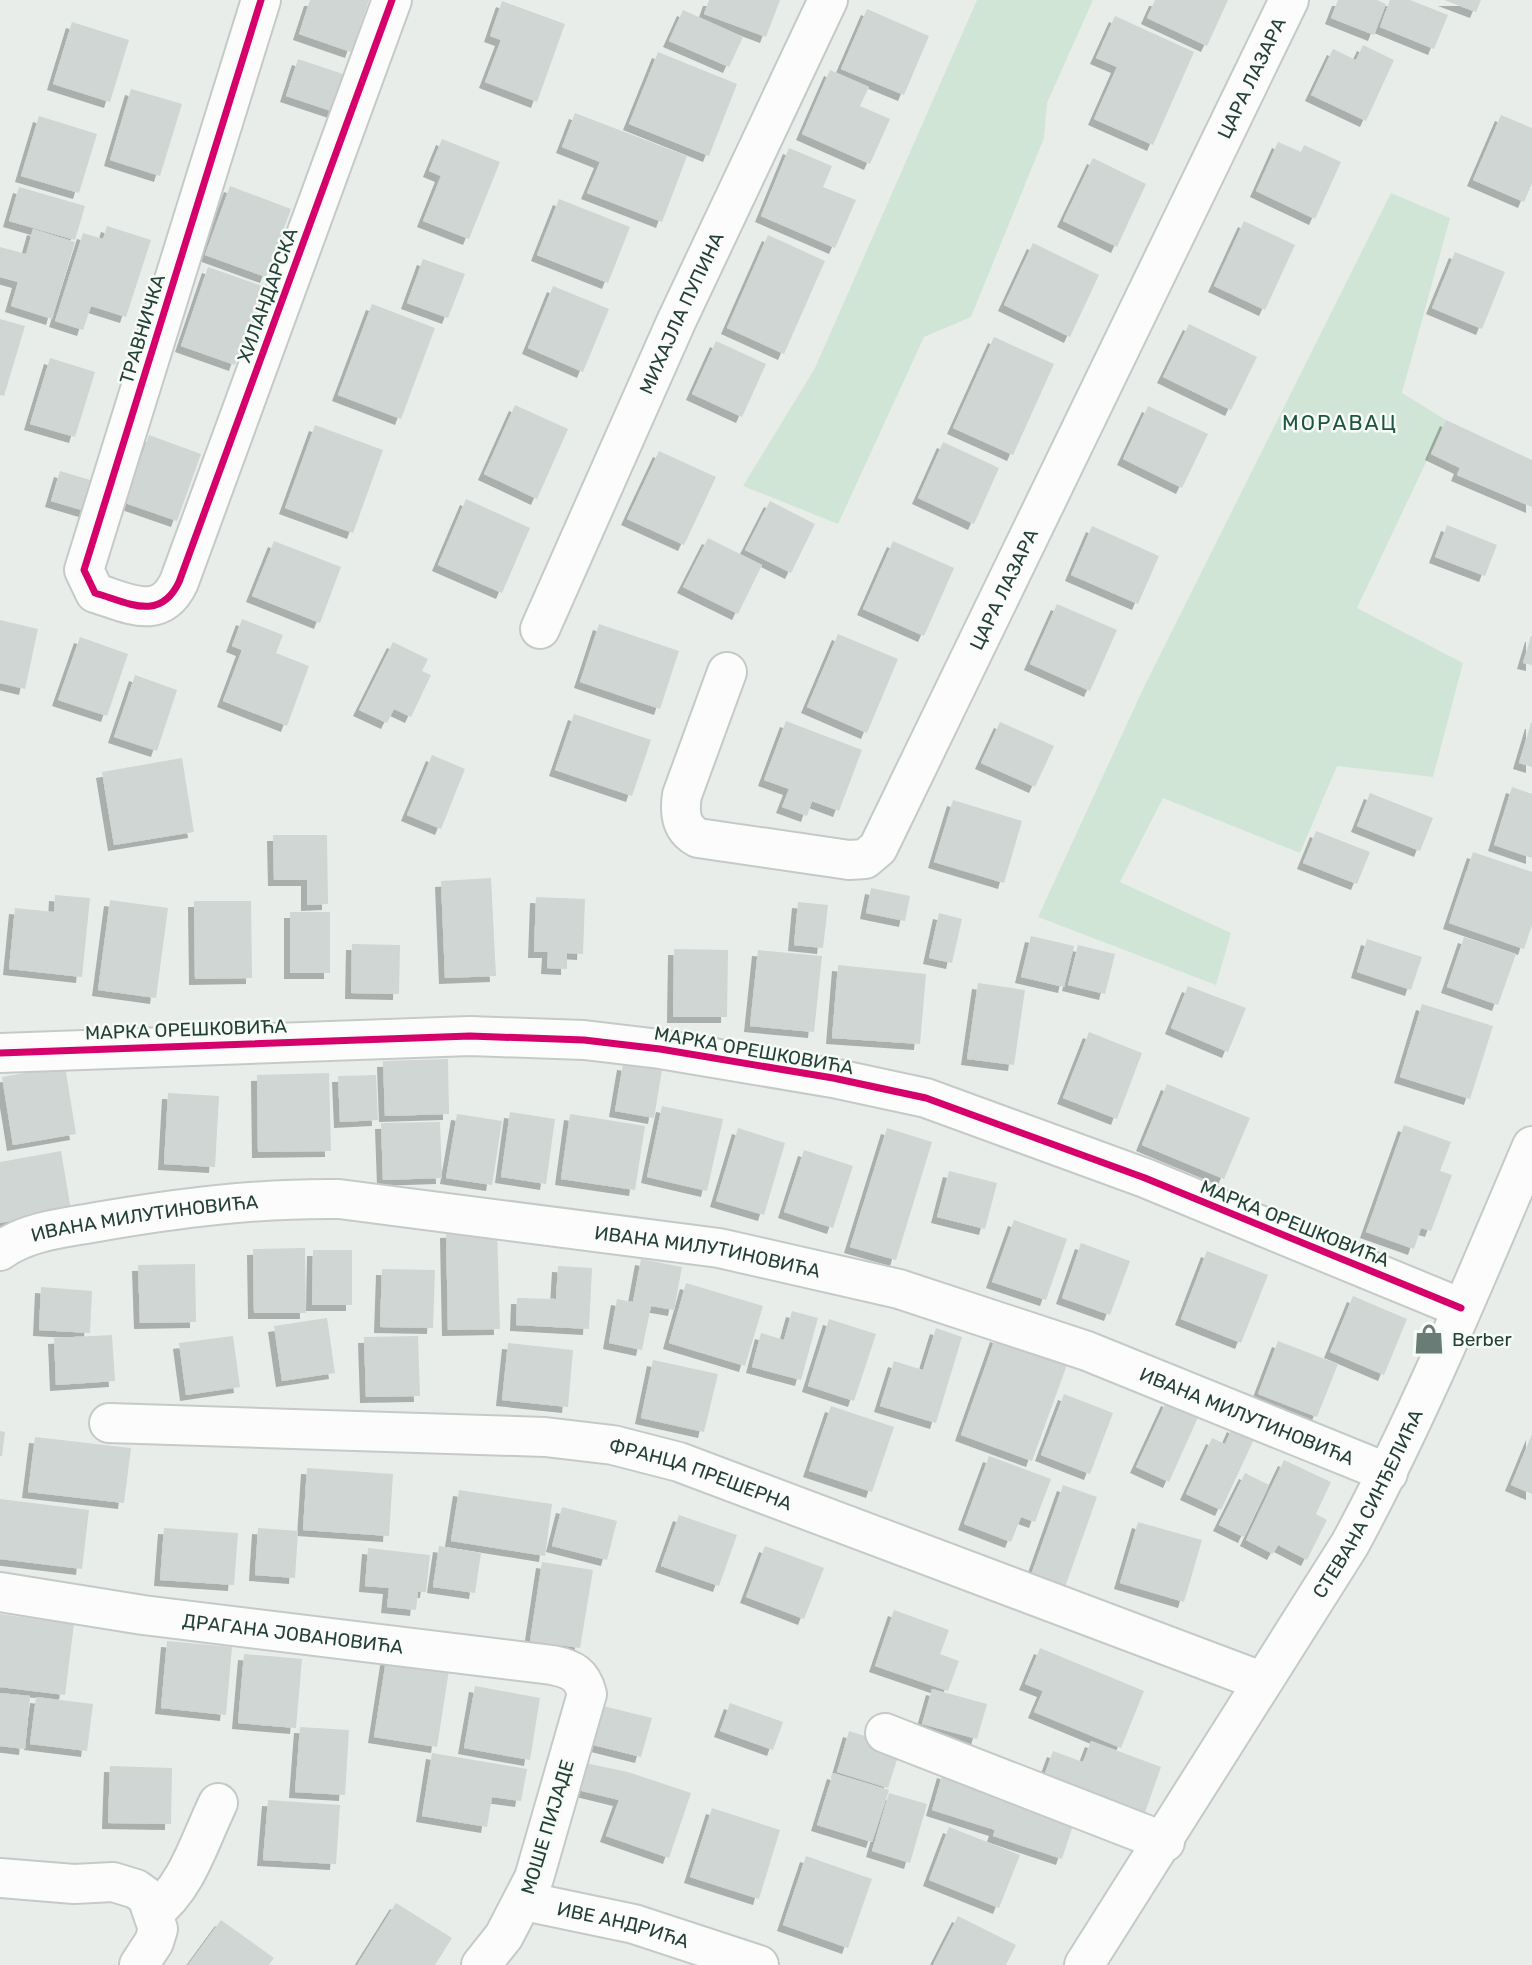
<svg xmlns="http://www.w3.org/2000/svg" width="1532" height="1965" font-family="Rubik,sans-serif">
<defs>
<filter id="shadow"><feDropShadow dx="-6" dy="6" stdDeviation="0" flood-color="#0004"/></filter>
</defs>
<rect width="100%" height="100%" fill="#e8edea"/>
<g fill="#d1e5d6">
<path d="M977,0H1093L1047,103L1044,138L971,317L924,337L838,524L743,486L815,368Z"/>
<path d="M1391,193L1450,218L1402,393L1446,420L1357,608L1463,663L1433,777L1337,766L1300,853L1163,798L1120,882L1231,933L1216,985L1038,917L1143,689Z"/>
</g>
<g fill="#d0d6d3" filter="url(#shadow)">
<path d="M310,0H369L351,52L299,34Z"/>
<path d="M709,0H780L766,37L704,14Z"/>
<path d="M1155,0H1228L1207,46L1147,18Z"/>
<path d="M1338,0H1377L1386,4L1374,35L1331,18Z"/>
<path d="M1390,0H1410L1448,15L1434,49L1380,27Z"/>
<path d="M1444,0H1481L1476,12Z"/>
<path d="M502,1L565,24L537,102L485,82L501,40L490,36Z"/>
<path d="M867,9L929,36L904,95L841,69Z"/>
<path d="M683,10L743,37L729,67L669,41Z"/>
<path d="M1115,16L1194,52L1153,145L1094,119L1117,67L1096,58Z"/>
<path d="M72,22L129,40L110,102L53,84Z"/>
<path d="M1363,45L1394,60L1366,121L1311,95L1333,49L1356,60Z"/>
<path d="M658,52L737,84L709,156L629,124Z"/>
<path d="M298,59L346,75L334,112L286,96Z"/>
<path d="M830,70L869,87L860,106L890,119L870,164L802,134Z"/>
<path d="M131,89L182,104L160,176L110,160Z"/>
<path d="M575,113L687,156L662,222L587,193L600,162L562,147Z"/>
<path d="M1501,115L1532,128V183L1524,202L1473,180Z"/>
<path d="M39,116L97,134L79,193L21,176Z"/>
<path d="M442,139L500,162L469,239L423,221L441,176L429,171Z"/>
<path d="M1278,142L1301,152L1304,145L1341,162L1315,219L1256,191Z"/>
<path d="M789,148L832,166L823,187L856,200L835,248L761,216Z"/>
<path d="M1093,158L1146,184L1117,247L1063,221Z"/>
<path d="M230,186L291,209L266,277L205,255Z"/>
<path d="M19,187L85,206L75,240L9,221Z"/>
<path d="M559,199L630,227L608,283L537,255Z"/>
<path d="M1244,221L1295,245L1265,310L1214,286Z"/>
<path d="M107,226L151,240L126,317L91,306L83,330L55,321L83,233L103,239Z"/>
<path d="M33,229L75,242L52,319L11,306L18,282L0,277V247L26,254Z"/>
<path d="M768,235L825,261L784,354L727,328Z"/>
<path d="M1033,243L1099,275L1070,337L1004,305Z"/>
<path d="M1455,252L1505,272L1482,329L1432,308Z"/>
<path d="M423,259L465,274L448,318L407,303Z"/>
<path d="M208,267L262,286L235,365L181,346Z"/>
<path d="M553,286L609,309L583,372L528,348Z"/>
<path d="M372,304L435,328L401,419L338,395Z"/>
<path d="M0,319L25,326L4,396L0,395Z"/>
<path d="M1189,324L1257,357L1231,410L1163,377Z"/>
<path d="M994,337L1054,364L1013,455L953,428Z"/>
<path d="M716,341L766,364L742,417L692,394Z"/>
<path d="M50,358L95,372L75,437L30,424Z"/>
<path d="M515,405L568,429L537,499L484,474Z"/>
<path d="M1148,406L1208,434L1182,488L1123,459Z"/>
<path d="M1446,420L1532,460V507L1457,475L1460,468L1431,454Z"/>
<path d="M315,425L383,450L353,533L285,508Z"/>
<path d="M149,435L201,454L177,521L125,503Z"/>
<path d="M943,442L999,468L974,524L918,498Z"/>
<path d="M659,451L716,477L684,545L627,519Z"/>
<path d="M60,471L97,482L88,512L51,501Z"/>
<path d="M466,499L530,528L502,593L438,565Z"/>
<path d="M770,501L815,524L791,573L745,550Z"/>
<path d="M1447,525L1497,545L1485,576L1435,557Z"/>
<path d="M1092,526L1159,556L1138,604L1071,575Z"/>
<path d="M708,538L762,565L738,614L683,587Z"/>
<path d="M274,541L341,567L320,623L252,596Z"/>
<path d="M893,541L954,568L924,636L863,609Z"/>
<path d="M1057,604L1117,630L1090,691L1030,664Z"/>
<path d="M242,619L283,635L276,653L309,666L287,726L223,701L242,650L232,646Z"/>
<path d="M0,620L38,629L25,689L0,683Z"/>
<path d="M599,624L679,651L660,709L580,682Z"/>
<path d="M838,634L898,659L867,733L807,707Z"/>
<path d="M1531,636H1532V665L1523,663Z"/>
<path d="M80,637L128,654L107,716L58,700Z"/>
<path d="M393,642L428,659L422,671L431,675L411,717L394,709L387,723L359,710Z"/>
<path d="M135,675L177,690L157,751L114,737Z"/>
<path d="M574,714L651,740L632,796L555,770Z"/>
<path d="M786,721L862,750L839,811L812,801L807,816L782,807L789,789L764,780Z"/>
<path d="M1000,722L1054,746L1035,787L981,763Z"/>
<path d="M1531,723H1532V767L1519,763Z"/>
<path d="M432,755L465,769L441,829L407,815Z"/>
<path d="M182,758L194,832L114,845L102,772Z"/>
<path d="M1512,787L1532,794V858L1494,845Z"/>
<path d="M1370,793L1433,818L1420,851L1357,826Z"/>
<path d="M953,800L1022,821L1004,883L934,862Z"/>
<path d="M1316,831L1370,852L1357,884L1303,863Z"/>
<path d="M273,835H327L328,904L307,905V880H274Z"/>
<path d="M1473,852L1532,872V925L1524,949L1449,923Z"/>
<path d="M491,878L496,976L445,978L441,881Z"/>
<path d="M871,888L910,896L905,921L866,913Z"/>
<path d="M55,895L90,898L82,977L9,969L15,908L54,912Z"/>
<path d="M536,897L585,899L583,954L567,953V969L547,968L548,952H534Z"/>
<path d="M110,900L168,908L156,998L98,990Z"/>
<path d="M194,901H251L252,978L195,979Z"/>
<path d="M798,902L828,905L823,948L794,945Z"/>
<rect x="290" y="912" width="40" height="61"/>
<path d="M939,913L962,919L952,963L929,958Z"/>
<path d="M1031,936L1074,946L1064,987L1021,977Z"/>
<path d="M1464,937L1516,954L1498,1005L1447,987Z"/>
<path d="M1367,939L1422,957L1411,990L1357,972Z"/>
<path d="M352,944L400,945L399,994L351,993Z"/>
<path d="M1078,945L1115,954L1105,994L1068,985Z"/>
<path d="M674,949L728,950L727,1017H673Z"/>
<path d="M758,950L822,956L814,1032L750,1026Z"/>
<path d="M838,965L926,974L920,1044L832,1038Z"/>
<path d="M978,983L1025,990L1014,1065L967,1059Z"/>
<path d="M1188,986L1246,1008L1228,1052L1171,1028Z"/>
<path d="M1422,1004L1493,1026L1470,1099L1400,1077Z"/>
<path d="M1089,1032L1142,1053L1117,1119L1063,1098Z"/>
<path d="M448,1059L449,1114L385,1116L383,1061Z"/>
<path d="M623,1064L662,1070L654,1118L615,1111Z"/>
<path d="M65,1066L76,1134L13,1145L2,1077Z"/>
<path d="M329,1073L331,1151L258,1152L257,1075Z"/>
<path d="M376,1075L378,1120L340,1122L338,1076Z"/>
<path d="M1167,1084L1250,1118L1224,1179L1142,1145Z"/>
<path d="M168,1093L219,1096L215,1167L164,1164Z"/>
<path d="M662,1106L723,1119L707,1191L647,1177Z"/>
<path d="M510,1112L555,1119L546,1184L501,1177Z"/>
<path d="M457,1114L502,1121L492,1185L446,1178Z"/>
<path d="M570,1114L645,1126L635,1190L561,1179Z"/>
<path d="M440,1122L442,1178L383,1180L381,1123Z"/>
<path d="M1404,1125L1451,1142L1440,1171L1452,1175L1431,1231L1421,1228L1414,1249L1366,1232Z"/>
<path d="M738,1128L785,1143L764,1215L716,1201Z"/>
<path d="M887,1128L932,1142L896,1260L850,1247Z"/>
<path d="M804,1150L853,1166L833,1228L784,1212Z"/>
<path d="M61,1151L71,1210L0,1223V1162Z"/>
<path d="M949,1171L997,1183L985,1229L937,1217Z"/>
<path d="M1014,1220L1067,1239L1046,1300L992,1282Z"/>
<path d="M497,1230L500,1329L448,1330L446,1232Z"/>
<path d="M1081,1243L1130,1261L1110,1315L1062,1298Z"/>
<path d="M305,1248L306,1313H254L253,1249Z"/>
<path d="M313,1250H352V1305H312Z"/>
<path d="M1207,1251L1268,1275L1241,1343L1181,1319Z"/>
<path d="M641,1259L682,1267L674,1310L651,1306L642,1350L609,1343L617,1299L633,1302Z"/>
<path d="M195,1264L196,1322L140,1323L138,1265Z"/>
<path d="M558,1266L592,1268L589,1329L516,1325L517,1298L556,1299Z"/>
<path d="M382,1269L435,1270L433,1328L380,1327Z"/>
<path d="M686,1283L763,1306L745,1366L669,1343Z"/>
<path d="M41,1287L92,1291L90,1333L39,1330Z"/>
<path d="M1353,1296L1407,1319L1384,1375L1330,1352Z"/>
<path d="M792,1311L818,1318L801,1380L752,1367L761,1333L784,1340Z"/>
<path d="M327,1318L335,1373L282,1381L274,1326Z"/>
<path d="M829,1319L876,1334L854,1401L808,1386Z"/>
<path d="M936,1328L962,1337L936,1423L880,1406L894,1361L923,1370Z"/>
<path d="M112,1335L115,1381L56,1385L54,1338Z"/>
<path d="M233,1336L240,1387L186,1395L179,1343Z"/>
<path d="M418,1336L420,1396L366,1397L364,1337Z"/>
<path d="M996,1336L1068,1362L1032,1461L961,1435Z"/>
<path d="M1278,1341L1338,1364L1317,1417L1258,1394Z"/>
<path d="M508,1343L573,1350L568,1407L502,1400Z"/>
<path d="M653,1360L718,1374L704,1432L641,1418Z"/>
<path d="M1064,1394L1113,1413L1090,1474L1041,1455Z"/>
<path d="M1167,1400L1199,1415L1169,1482L1136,1467Z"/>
<path d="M831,1406L894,1427L872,1492L809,1471Z"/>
<path d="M1233,1426L1255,1437L1221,1510L1186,1494L1212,1438L1225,1444Z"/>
<path d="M0,1431L5,1432L2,1456H0Z"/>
<path d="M1532,1434V1494L1511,1485Z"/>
<path d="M35,1437L131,1448L124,1503L28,1492Z"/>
<path d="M989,1456L1051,1479L1035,1522L1021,1517L1011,1542L964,1524Z"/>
<path d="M1284,1460L1331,1482L1316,1514L1327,1520L1307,1560L1278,1545L1273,1554L1246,1540Z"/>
<path d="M307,1468L393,1474L389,1536L303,1530Z"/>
<path d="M1245,1473L1269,1485L1244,1537L1219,1525Z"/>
<path d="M1063,1485L1097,1497L1064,1590L1030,1578Z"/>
<path d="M459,1490L552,1504L545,1556L451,1541Z"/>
<path d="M0,1499L89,1510L82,1569L0,1559Z"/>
<path d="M562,1507L617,1521L607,1560L552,1546Z"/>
<path d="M679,1515L737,1535L719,1586L661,1566Z"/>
<path d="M1138,1522L1202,1540L1184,1602L1120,1583Z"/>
<path d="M164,1528L238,1533L234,1585L160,1580Z"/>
<path d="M258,1528L298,1531L295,1578L255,1575Z"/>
<path d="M439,1546L481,1553L475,1593L433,1587Z"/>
<path d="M765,1546L824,1568L804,1619L746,1597Z"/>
<path d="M368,1548L430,1555L426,1592H418L416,1610L387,1607L389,1588L365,1586Z"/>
<path d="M542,1562L593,1570L580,1648L530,1641Z"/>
<path d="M894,1610L949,1630L940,1654L959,1661L948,1691L875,1666Z"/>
<path d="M0,1614L74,1624L65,1695L0,1687Z"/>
<path d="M167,1641L232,1647L226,1715L161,1708Z"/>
<path d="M1040,1648L1144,1691L1121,1748L1034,1712L1043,1691L1025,1684Z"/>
<path d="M244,1654L302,1659L296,1728L238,1723Z"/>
<path d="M387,1654L450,1664L437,1747L374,1737Z"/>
<path d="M475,1686L540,1698L530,1760L464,1748Z"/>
<path d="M932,1689L987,1704L977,1739L922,1724Z"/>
<path d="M0,1693L30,1696L25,1749L0,1746Z"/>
<path d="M36,1697L93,1704L87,1751L30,1744Z"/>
<path d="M730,1703L783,1722L773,1750L720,1731Z"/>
<path d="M603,1706L652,1718L641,1757L593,1745Z"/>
<path d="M300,1727L349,1730L345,1795L295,1792Z"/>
<path d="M849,1731L901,1747L888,1788L837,1772Z"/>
<path d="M1091,1741L1161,1767L1140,1827L1039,1790L1053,1751L1083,1762Z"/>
<path d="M432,1753L527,1769L521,1801L492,1797L487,1827L422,1816Z"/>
<path d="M585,1763L628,1772L691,1793L669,1858L606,1836L619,1800L578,1790Z"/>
<path d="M110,1766L172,1768L171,1824L108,1823Z"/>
<path d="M943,1772L1076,1816L1062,1859L993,1836L995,1830L932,1810Z"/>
<path d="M833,1773L889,1790L872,1842L817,1825Z"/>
<path d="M889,1793L927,1804L910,1863L872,1851Z"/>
<path d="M268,1800L340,1805L336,1864L263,1860Z"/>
<path d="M712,1808L780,1830L759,1899L690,1877Z"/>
<path d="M949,1827L1020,1855L999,1908L929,1880Z"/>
<path d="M806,1856L872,1879L848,1948L783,1925Z"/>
<path d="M396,1903L452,1938L435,1965H357Z"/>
<path d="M958,1916L1016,1945L1006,1965H933Z"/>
<path d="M221,1920L274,1958L269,1965H188Z"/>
</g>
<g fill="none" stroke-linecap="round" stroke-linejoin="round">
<g stroke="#c5cac7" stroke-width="42">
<g id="minor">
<path d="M261,0L84,570L95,593C129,603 160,622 179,582L392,0"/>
<path id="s1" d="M540,629L676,322L828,0"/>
<path id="s2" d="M727,672L682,795C679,814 681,829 698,838L849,860L865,859L878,848L1289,0"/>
<path d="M0,1053L470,1036L584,1040L660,1049L833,1078L926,1098L1145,1178L1461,1308"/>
<path id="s3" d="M0,1251C27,1231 64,1228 97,1222C178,1208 257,1198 339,1199L719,1248L899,1289L1087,1351L1388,1473"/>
<path id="s4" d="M109,1423L545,1437L613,1445L679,1462L1261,1681"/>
<path id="s5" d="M0,1592L143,1615L552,1665C572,1669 582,1674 587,1694L534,1878L504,1936L481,1965"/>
<path d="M885,1733L1165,1842"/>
<path d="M0,1878L74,1884L113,1882L136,1889L147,1897L158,1929L154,1942L139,1965"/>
<path id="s6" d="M524,1901L634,1924L759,1965"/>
<path d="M154,1912C187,1887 200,1840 218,1803"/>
<path id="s7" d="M1084,1965L1350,1544C1419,1416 1475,1280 1532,1146"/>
</g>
</g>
<use href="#minor" stroke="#fcfcfc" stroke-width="38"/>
<g stroke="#f7fbf8" stroke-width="11">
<g id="cycleway">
<path d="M261,0L84,570L95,593C129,603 160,622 179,582L392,0"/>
<path d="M0,1053L470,1036L584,1040L660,1049L833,1078L926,1098L1145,1178L1461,1308"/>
</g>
</g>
<use href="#cycleway" stroke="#d6006c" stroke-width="7"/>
</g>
<defs>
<g id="shop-bare" transform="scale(2.415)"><path d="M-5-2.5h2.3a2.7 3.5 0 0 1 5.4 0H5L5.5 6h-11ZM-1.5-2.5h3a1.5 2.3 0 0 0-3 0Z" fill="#697d76" stroke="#f7fbf8" stroke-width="2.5" paint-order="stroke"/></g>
</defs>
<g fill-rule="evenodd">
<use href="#shop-bare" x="1429" y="1339"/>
</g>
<g text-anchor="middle" stroke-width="5" stroke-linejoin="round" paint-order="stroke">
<g font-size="19" fill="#244137" stroke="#f7fbf8">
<text dy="7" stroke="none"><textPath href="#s2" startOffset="1222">ЦАРА ЛАЗАРА</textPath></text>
<text transform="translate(267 295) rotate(-70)" y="7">ХИЛАНДАРСКА</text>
<text dy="7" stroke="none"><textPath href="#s1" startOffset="346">МИХАЈЛА ПУПИНА</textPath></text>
<text transform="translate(142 329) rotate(-73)" y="7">ТРАВНИЧКА</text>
<text dy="7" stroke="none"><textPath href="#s2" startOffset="654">ЦАРА ЛАЗАРА</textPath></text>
<text transform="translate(186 1029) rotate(-2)" y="7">МАРКА ОРЕШКОВИЋА</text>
<text transform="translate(754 1050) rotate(10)" y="7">МАРКА ОРЕШКОВИЋА</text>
<text dy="7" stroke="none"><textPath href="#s3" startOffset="150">ИВАНА МИЛУТИНОВИЋА</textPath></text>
<text transform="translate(1295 1223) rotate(22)" y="7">МАРКА ОРЕШКОВИЋА</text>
<text dy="7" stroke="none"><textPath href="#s3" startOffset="718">ИВАНА МИЛУТИНОВИЋА</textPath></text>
<text dy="7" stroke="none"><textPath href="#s3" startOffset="1284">ИВАНА МИЛУТИНОВИЋА</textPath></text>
<text dy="7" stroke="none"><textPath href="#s4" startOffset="597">ФРАНЦА ПРЕШЕРНА</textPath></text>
<text dy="7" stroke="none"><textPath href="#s7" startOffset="542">СТЕВАНА СИНЂЕЛИЋА</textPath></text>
<text dy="7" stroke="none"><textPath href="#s5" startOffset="296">ДРАГАНА ЈОВАНОВИЋА</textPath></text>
<text transform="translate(547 1827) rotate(-73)" y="7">МОШЕ ПИЈАДЕ</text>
<text dy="7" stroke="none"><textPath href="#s6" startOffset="102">ИВЕ АНДРИЋА</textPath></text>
</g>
<g font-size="19" fill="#244137" stroke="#f7fbf8" text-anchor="start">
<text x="1452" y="1346">Berber</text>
</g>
<g font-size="21" letter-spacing="2" fill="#1f5442" stroke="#f7fbf8">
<text x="1340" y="430">МОРАВАЦ</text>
</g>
</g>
</svg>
